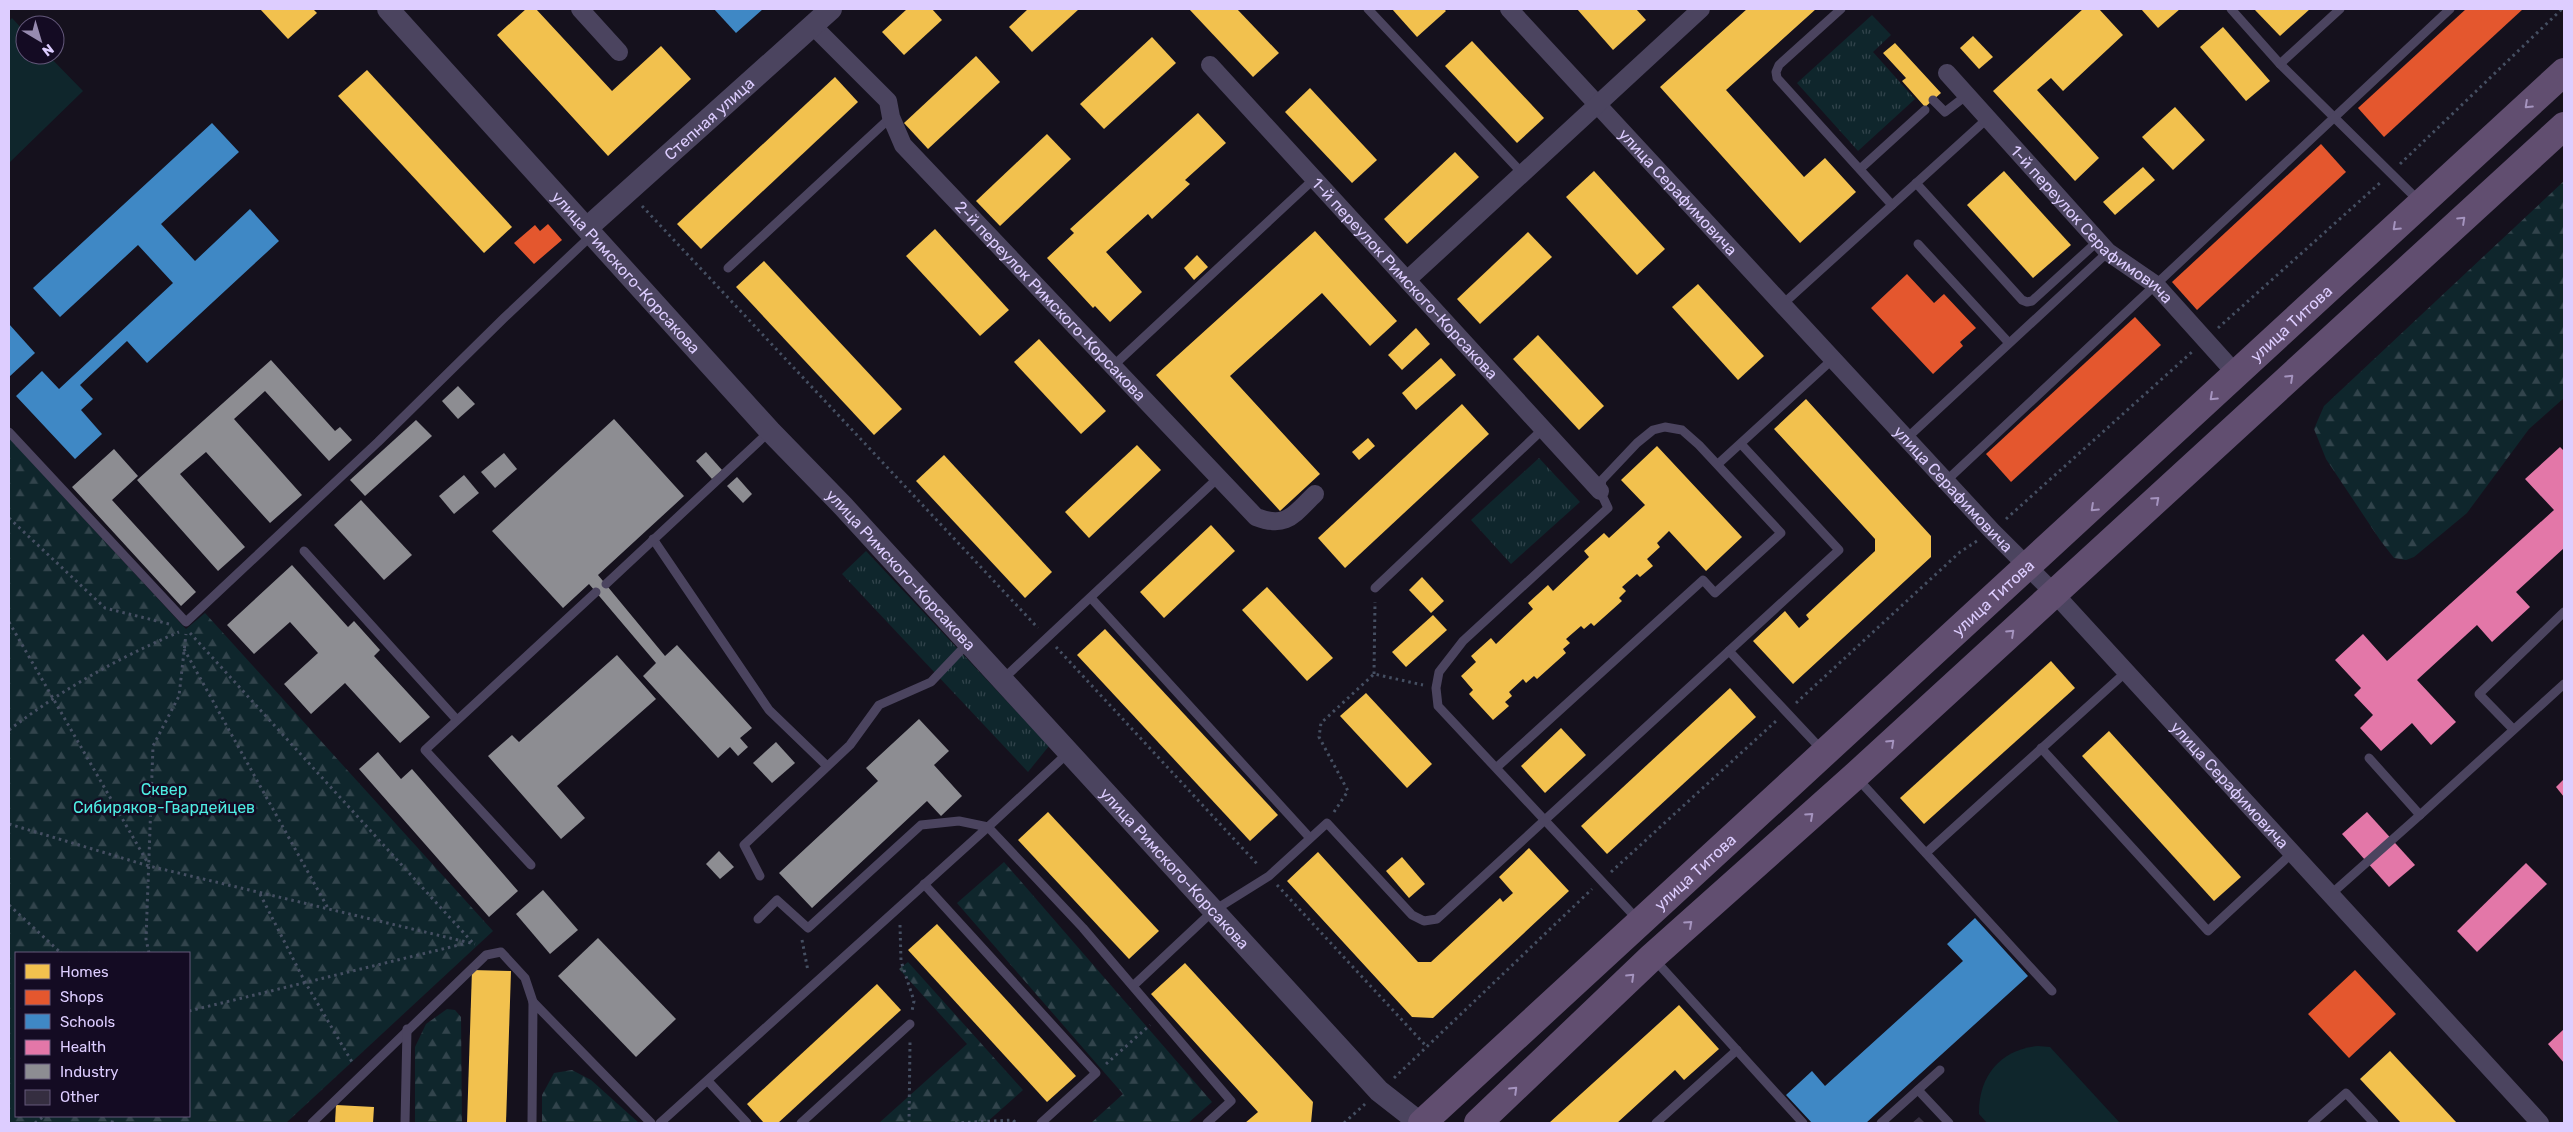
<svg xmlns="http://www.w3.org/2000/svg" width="2573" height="1132" font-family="Rubik,sans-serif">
<defs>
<pattern id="grass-tufts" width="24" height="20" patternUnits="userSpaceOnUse" patternTransform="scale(1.25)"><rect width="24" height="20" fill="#0f262c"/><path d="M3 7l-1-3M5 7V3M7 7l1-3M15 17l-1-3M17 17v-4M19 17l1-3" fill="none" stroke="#32444c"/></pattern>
<pattern id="forest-firs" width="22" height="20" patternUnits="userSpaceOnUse" patternTransform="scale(1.25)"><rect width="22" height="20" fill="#0f262c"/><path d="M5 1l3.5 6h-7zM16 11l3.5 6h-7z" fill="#32444c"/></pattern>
</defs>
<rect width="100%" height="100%" fill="#15111d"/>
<g fill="url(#grass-tufts)">
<path d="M1872,15L1891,35L1873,52L1915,99L1858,151L1797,83Z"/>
<path d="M1539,458L1580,502L1511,564L1471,520Z"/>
<path d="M866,551L1049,746L1028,772L842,574Z"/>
</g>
<g fill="url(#forest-firs)" fill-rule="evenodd">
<path d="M2564,181V398L2529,429L2467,513L2414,557L2406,560L2394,558L2380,540L2326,459L2314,429L2324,406Z"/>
<path d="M9,438L186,629L205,613L493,931L286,1123H9ZM189,953V1116H16V953Z"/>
<path d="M1004,862L1212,1102L1188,1123H1091L1123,1094L957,903Z"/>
<path d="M908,962L1023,1090L986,1123H879L967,1044L899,969Z"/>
<path d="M447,1009L455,1010L461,1017L462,1123H415V1047L426,1024Z"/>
<path d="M572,1070L591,1080L639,1123H542V1095L554,1073Z"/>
</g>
<g fill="#0f262c">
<path d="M12,18L25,32V55H48L83,91L9,163V21Z"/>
<path d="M2038,1046L2050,1047L2120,1123H1987L1979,1114C1978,1076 2001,1049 2038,1046Z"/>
</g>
<g fill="#f2c14e">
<path d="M260,9H313L317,13L288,39Z"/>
<path d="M526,9H536L612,91L661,46L691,79L608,156L497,35Z"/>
<path d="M907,9H932L942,20L904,55L882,32Z"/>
<path d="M1028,9H1079L1032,52L1009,27Z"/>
<path d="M1189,9H1237L1279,53L1253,77Z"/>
<path d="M1392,9H1444L1446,11L1417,37Z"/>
<path d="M1577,9H1636L1646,20L1613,50Z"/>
<path d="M1747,9H1816L1726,90L1804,177L1825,158L1856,192L1800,243L1660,87Z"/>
<path d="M2083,9H2099L2123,35L2063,91L2051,78L2037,90L2099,158L2075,181L1993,91Z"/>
<path d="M2141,9H2180L2158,28Z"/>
<path d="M2254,9H2310L2280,36Z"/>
<path d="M2223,27L2270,81L2246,101L2200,47Z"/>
<path d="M1973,36L1993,57L1979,69L1960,48Z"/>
<path d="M1152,37L1176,63L1104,129L1080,104Z"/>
<path d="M1472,41L1544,118L1517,143L1445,66Z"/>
<path d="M1895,43L1941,93L1925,107L1902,81L1906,78L1883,53Z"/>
<path d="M976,56L1000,82L928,149L904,123Z"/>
<path d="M367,70L512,227L484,253L338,96Z"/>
<path d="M835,77L858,102L701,249L677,224Z"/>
<path d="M1310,88L1377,160L1352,183L1285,112Z"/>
<path d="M2175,107L2205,140L2173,170L2142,137Z"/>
<path d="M1198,113L1226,143L1185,180L1190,184L1152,219L1148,214L1106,252L1142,292L1110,322L1095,306L1093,308L1047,258L1074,233L1070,229Z"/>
<path d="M1047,134L1071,159L1000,226L976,201Z"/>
<path d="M1455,152L1479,177L1407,244L1384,219Z"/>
<path d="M2143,167L2155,180L2115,215L2103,202Z"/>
<path d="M1594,171L1665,249L1637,275L1566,197Z"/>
<path d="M2004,171L2071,245L2033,278L1967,205Z"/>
<path d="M935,229L1009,310L980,336L906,256Z"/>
<path d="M1315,231L1397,321L1370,346L1322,293L1230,376L1320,474L1280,511L1156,375Z"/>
<path d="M1528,232L1552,257L1480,324L1457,299Z"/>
<path d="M1197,255L1208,267L1194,280L1184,268Z"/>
<path d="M764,261L902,409L874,435L736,287Z"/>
<path d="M1698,284L1764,356L1738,380L1672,307Z"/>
<path d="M1416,328L1430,344L1402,370L1388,355Z"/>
<path d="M1538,335L1604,406L1579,430L1513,359Z"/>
<path d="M1039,339L1106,411L1081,434L1014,362Z"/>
<path d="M1441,358L1456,375L1416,410L1402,393Z"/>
<path d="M1806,399L1931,536V557L1793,684L1753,641L1785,611L1799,628L1809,619L1806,615L1875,551V539L1774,429Z"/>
<path d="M1462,404L1489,434L1345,568L1318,538Z"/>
<path d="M1368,438L1375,446L1359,460L1352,452Z"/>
<path d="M1137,445L1161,470L1089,538L1065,512Z"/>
<path d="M1657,446L1742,537L1706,571L1669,531L1657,543L1660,547L1647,559L1653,566L1640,577L1637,574L1622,587L1626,591L1619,598L1622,601L1594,626L1591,623L1584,629L1581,626L1566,639L1570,643L1563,649L1566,653L1537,679L1534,676L1526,683L1523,679L1509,692L1512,696L1505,702L1509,706L1493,720L1469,694L1473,690L1461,676L1476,662L1471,656L1491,638L1496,644L1533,609L1528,603L1548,585L1553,591L1589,557L1584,551L1604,533L1609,538L1645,505L1621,480Z"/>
<path d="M944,455L1052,572L1025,598L916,481Z"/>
<path d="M1211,525L1235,551L1164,618L1140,592Z"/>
<path d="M1422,577L1444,601L1431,613L1409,590Z"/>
<path d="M1267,587L1333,658L1307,681L1242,610Z"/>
<path d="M1433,615L1447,630L1406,667L1392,652Z"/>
<path d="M1105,629L1278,815L1250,841L1077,655Z"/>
<path d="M2051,661L2075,688L1924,824L1900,798Z"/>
<path d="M1730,688L1756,717L1607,854L1581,826Z"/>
<path d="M1366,693L1432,764L1407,788L1340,716Z"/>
<path d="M1561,728L1586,755L1545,793L1521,766Z"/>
<path d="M2109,731L2241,877L2214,901L2082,756Z"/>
<path d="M1048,812L1159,931L1129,959L1018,840Z"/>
<path d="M1529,848L1569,891L1433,1018L1412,1017L1287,881L1318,852L1418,962H1431L1500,898L1503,902L1513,893L1499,877Z"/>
<path d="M1402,857L1425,884L1409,898L1386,871Z"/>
<path d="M937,924L1076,1076L1047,1102L908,950Z"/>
<path d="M1185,963L1313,1102L1311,1123H1245L1258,1112L1151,994Z"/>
<path d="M472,970L511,971L506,1123H467Z"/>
<path d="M877,984L901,1010L778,1123H764L747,1104Z"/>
<path d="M1679,1005L1719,1049L1684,1080L1675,1070L1617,1123H1549Z"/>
<path d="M2390,1051L2457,1123H2401L2360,1079Z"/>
<path d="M336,1105L374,1107L373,1123H335Z"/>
</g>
<g fill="#e4572e">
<path d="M2466,9H2523L2384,137L2358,108Z"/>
<path d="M2321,144L2346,172L2197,310L2172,282Z"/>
<path d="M548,224L562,240L534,264L514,243L535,225L540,231Z"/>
<path d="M1907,274L1934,303L1944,294L1976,328L1960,342L1963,346L1933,374L1871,308Z"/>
<path d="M2135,317L2161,345L2011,482L1986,454Z"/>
<path d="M2355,970L2396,1014L2349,1058L2308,1014Z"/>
</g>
<g fill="#3f88c5">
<path d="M714,9H763L736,33Z"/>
<path d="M212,123L239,152L161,224L195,261L250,209L279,241L147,363L127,341L80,385L93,399L81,410L102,434L75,459L16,396L42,371L59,389L173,283L138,245L60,317L33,288Z"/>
<path d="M9,324L35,353L9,377Z"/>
<path d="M1975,918L2028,976L1866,1123H1812L1786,1095L1812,1071L1825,1086L1963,961L1947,944Z"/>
</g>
<g fill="#e377a8">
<path d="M2560,447L2564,451V548L2516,592L2530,607L2492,642L2477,625L2417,680L2456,722L2431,745L2412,723L2381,751L2360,728L2373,715L2354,695L2361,688L2335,660L2363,634L2387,661L2554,510L2525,479Z"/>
<path d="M2564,779V797L2556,787Z"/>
<path d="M2367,812L2415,865L2389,887L2342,834Z"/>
<path d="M2526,863L2547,884L2477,952L2457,931Z"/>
<path d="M2564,1029V1063L2548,1044Z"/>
</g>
<g fill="#8d8d92">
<path d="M271,360L335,431L340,427L352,440L329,461L265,391L234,419L302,495L270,523L206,452L180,474L245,547L218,571L137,480Z"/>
<path d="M458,386L475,404L458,419L442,401Z"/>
<path d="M614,419L684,496L598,575L665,656L677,645L752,728L740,738L748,747L738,756L730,747L718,758L643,676L656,663L589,584L563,608L492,531Z"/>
<path d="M416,420L432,436L365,496L350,480Z"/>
<path d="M114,449L138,476L112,500L196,592L181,606L72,487Z"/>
<path d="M706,452L722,470L712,479L696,461Z"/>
<path d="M504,453L517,469L495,488L481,472Z"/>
<path d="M464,475L479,493L454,514L439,496Z"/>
<path d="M737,477L752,494L743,503L727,486Z"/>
<path d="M361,500L412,555L384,580L334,525Z"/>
<path d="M292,565L348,627L354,621L380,650L374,656L430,717L400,743L345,683L311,714L284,684L318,653L290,622L254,654L227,625Z"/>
<path d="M617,655L656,699L557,786L585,818L561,839L488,756L512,735L519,742Z"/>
<path d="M919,719L949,751L934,765L962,796L941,816L927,801L812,908L779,873L878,781L866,768Z"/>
<path d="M776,742L795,763L772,783L753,763Z"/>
<path d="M378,752L401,779L412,769L518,891L489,917L359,769Z"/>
<path d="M719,851L734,867L720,879L706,864Z"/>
<path d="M543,890L578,930L550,954L516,914Z"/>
<path d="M598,938L676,1019L636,1057L558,976Z"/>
</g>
<path fill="#352e40" d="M1919,1117L1925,1123H1912Z"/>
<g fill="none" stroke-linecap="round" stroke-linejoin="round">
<g stroke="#454f62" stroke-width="3" stroke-dasharray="2.5 4" stroke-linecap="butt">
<path d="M2400,164L2562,9"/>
<path d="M642,206L1038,628"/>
<path d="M2218,328L2381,182"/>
<path d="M9,518L105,608L169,624"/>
<path d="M2006,519L2193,351"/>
<path d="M9,622L149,865"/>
<path d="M190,633L473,943"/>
<path d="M1056,647L1259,866"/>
<path d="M184,649L329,910"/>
<path d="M1374,674L1375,602"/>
<path d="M1796,703L1960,552L1977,541"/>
<path d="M9,730C63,689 116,659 179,632"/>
<path d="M1334,812L1348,791L1319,737L1321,723L1374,674L1423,685"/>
<path d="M9,824L149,866L475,944"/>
<path d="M1611,872L1776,721"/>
<path d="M1277,885L1427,1047"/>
<path d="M260,894L305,982L352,1062"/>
<path d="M9,905L61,953"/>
<path d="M900,925L901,961L914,1001L912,1011"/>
<path d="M802,940L808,971"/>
<path d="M149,953L146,939L153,746L179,696L186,634"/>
<path d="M189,1011L463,944"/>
<path d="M1106,1064L1150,1025"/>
<path d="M1394,1078L1592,889"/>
<path d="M35,1123L44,1116"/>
<path d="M112,1123L113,1116"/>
<path d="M909,1123L910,1042"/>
<path d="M955,1123L1013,1120L1016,1123"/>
<path d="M1344,1123L1365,1104"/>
</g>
<g stroke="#4b445f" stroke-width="9">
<path d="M1368,9L1522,173"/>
<path d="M1841,9L1779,65L1776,72L1777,78L1892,205"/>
<path d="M2231,9L2280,64L2420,202"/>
<path d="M2280,64L2340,9"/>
<path d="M1933,100L1945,112L1967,95"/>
<path d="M1860,169L1925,110"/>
<path d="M1916,183L2022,300L2027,302L2032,301L2098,241"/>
<path d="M1918,244L2009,343"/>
<path d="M728,268L891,117"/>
<path d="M1783,304L1988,118"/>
<path d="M1113,366L1314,179"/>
<path d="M9,432L186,622L378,442L504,318L593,234"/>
<path d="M1907,438L2108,252"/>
<path d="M1718,464L1834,358"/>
<path d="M1946,481L2450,9"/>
<path d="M653,539L769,710L827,766"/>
<path d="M304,551L457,720"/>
<path d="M606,584L770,431"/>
<path d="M1375,588L1543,429"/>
<path d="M1091,598L1310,838"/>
<path d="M1729,651L1822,750"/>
<path d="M1002,680L1219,477"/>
<path d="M2513,729L2479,694L2564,612"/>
<path d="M2041,748L2208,931L2291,854"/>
<path d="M1069,752L988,827L1083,928L1231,1101L1207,1123"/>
<path d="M1496,768L1703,580L1715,593L1781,533L1699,445L1682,430L1665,427L1653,430L1637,443L1602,480L1600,491L1608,508L1463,641L1439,672L1436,688L1438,706L1639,921"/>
<path d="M1857,778L2052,991"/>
<path d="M2420,815L2564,684"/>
<path d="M1926,853L2126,672"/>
<path d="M531,865L425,750L596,592"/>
<path d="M760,876L744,845L850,745L879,705L931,682L967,644"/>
<path d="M924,884L1096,1073L1041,1123"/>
<path d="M2330,895L2420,815L2369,758"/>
<path d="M1654,959L1803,1123"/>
<path d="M1133,986L1213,911L1269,876L1327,823L1412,915L1424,921L1437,919L1839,550L1741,444"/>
<path d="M708,1081L747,1123"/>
<path d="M1918,1090L1949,1123"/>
<path d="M312,1123L486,955L501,952L525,978L533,1002"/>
<path d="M405,1123L407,1029"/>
<path d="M532,1123L533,1002L651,1123"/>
<path d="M660,1123L988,827L959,821L921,825L808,928L777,900L758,919"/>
<path d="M801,1123L910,1024"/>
<path d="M1656,1123L1737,1050"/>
<path d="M1881,1123L1940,1070"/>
<path d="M2312,1123L2346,1093L2374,1123"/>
</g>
<g stroke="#4b445f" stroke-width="18">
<path d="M580,9L619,52"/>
<path id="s1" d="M1509,9L1992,531L2054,593L2540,1123"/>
<path id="s2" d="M812,25L888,101L891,117L903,145L1256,517C1287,529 1294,514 1315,494"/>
<path id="s3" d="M1210,65L1600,491"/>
<path id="s4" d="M1947,73L2108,252L2156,285L2237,375"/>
<path d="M1407,280L1701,9"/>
</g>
<g stroke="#4b445f" stroke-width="22">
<path id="s5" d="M388,9L770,431L843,506L1379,1091L1420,1123"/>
<path id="s6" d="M587,228L831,9"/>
</g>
<g stroke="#614e70" stroke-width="28">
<path id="s7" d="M1422,1123L2564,72"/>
<path d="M1478,1123L1652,957L1855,776L2564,126"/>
</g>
</g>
<defs><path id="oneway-chevron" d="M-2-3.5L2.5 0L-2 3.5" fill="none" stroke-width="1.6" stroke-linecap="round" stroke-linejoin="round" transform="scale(1.25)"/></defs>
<g stroke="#a594bf">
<use href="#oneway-chevron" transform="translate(2528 105) rotate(137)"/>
<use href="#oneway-chevron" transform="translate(2462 220) rotate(-43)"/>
<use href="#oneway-chevron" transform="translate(2396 227) rotate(137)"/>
<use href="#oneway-chevron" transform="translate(2290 378) rotate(-43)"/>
<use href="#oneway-chevron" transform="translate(2213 397) rotate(137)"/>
<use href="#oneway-chevron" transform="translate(2156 500) rotate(-42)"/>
<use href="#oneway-chevron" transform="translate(2094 508) rotate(137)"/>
<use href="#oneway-chevron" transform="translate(2011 633) rotate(-43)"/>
<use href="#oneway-chevron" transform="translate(1891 743) rotate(-43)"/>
<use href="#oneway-chevron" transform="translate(1810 816) rotate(-42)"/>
<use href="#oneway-chevron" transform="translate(1689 924) rotate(-42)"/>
<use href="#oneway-chevron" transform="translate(1631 977) rotate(-44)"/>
<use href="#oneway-chevron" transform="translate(1514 1090) rotate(-44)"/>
</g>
<g text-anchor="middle" stroke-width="5" stroke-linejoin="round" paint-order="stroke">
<g font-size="16" fill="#ddcdff" stroke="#140b23">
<text dy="6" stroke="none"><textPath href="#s6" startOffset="164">Степная улица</textPath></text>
<text dy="6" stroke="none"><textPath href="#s1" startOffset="249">улица Серафимовича</textPath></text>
<text dy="6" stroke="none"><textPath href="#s4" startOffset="210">1-й переулок Серафимовича</textPath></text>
<text dy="6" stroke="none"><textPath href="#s5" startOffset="355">улица Римского-Корсакова</textPath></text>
<text dy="6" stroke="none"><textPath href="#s3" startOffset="289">1-й переулок Римского-Корсакова</textPath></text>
<text dy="6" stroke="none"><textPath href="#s2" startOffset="369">2-й переулок Римского-Корсакова</textPath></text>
<text dy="6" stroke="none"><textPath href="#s7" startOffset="1181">улица Титова</textPath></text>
<text dy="6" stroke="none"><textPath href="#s1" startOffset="654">улица Серафимовича</textPath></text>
<text dy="6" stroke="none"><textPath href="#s5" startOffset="760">улица Римского-Корсакова</textPath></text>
<text dy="6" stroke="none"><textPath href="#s7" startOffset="776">улица Титова</textPath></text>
<text dy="6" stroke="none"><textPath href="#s1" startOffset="1059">улица Серафимовича</textPath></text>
<text dy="6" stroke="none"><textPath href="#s5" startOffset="1165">улица Римского-Корсакова</textPath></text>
<text dy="6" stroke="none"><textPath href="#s7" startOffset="371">улица Титова</textPath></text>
</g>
<g font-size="16" fill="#4dece2" stroke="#140b23">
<text x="164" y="795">Сквер<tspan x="164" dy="18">Сибиряков-Гвардейцев</tspan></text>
</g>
</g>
<rect width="2573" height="1132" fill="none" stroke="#ddcdff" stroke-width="20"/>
<rect x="15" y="952" width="175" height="165" fill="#140b23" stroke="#64597b"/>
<rect x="25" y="964" width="25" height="15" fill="#f2c14e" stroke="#64597b"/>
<text x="60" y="977" font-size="15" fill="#ddcdff">Homes</text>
<rect x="25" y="990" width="25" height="15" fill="#e4572e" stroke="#64597b"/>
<text x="60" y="1002" font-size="15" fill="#ddcdff">Shops</text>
<rect x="25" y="1014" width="25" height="15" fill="#3f88c5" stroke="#64597b"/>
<text x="60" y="1027" font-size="15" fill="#ddcdff">Schools</text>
<rect x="25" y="1040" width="25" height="15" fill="#e377a8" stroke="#64597b"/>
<text x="60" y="1052" font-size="15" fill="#ddcdff">Health</text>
<rect x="25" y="1064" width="25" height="15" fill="#8d8d92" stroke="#64597b"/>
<text x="60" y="1077" font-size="15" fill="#ddcdff">Industry</text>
<rect x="25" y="1090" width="25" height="15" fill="#352e40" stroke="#64597b"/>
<text x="60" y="1102" font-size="15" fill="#ddcdff">Other</text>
<g transform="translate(40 40) rotate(142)"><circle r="24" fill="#140b23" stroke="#64597b"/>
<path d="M0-4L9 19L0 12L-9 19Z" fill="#978bb0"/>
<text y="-8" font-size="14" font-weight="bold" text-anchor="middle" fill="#ddcdff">N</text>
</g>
</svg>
